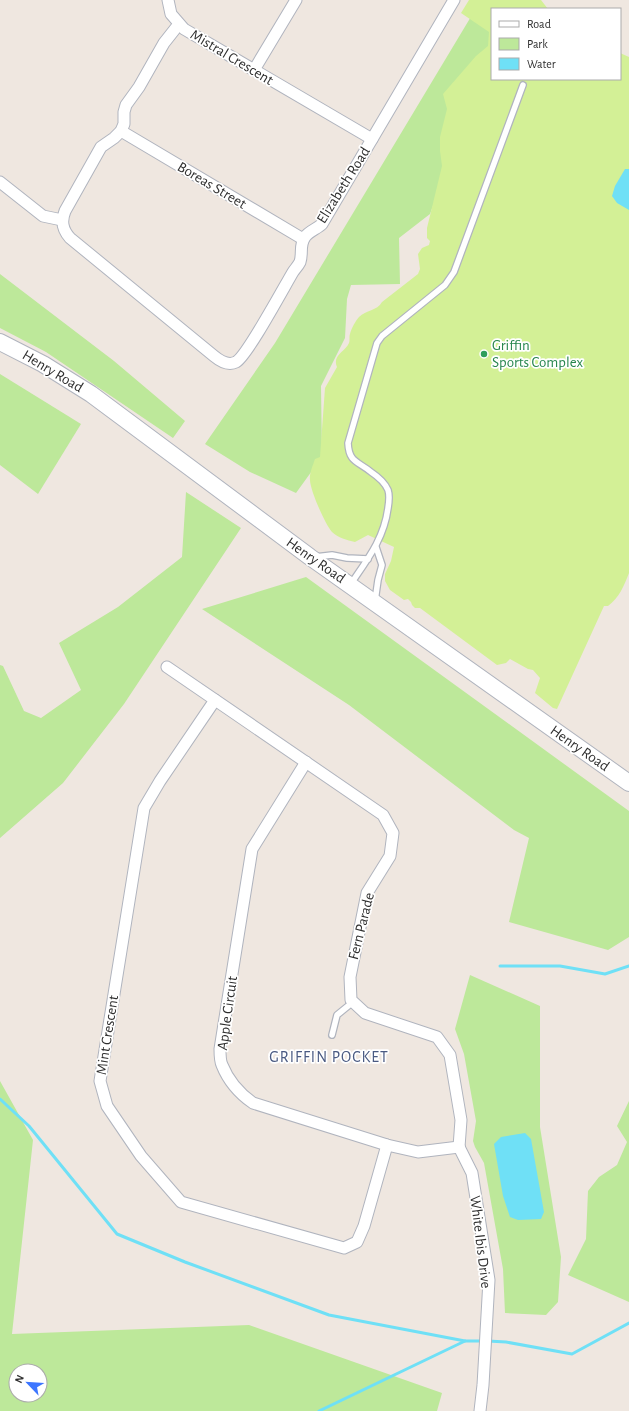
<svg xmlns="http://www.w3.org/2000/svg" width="629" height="1411" font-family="'Alegreya Sans',sans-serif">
<rect width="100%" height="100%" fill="#efe7e0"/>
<g fill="#bde89a" fill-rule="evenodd">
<path d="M481,0L492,9V59L443,178L430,214L399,238L400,284L351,285L347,299L345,338L321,386L322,457L296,493L250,472L205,444L275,343Z"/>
<path d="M0,274L114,361L185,421L173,438L46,352L0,328Z"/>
<path d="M0,374L81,424L38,494L0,465Z"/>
<path d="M186,492L241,528L124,704L63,783L0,838V665L3,666L24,711L41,718L81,690L59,643L118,607L182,557Z"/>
<path d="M306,577L629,811V937L608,950L509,922L529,838L514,830L349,705L202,609Z"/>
<path d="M470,975L540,1006V1127L561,1257L558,1302L546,1315L505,1313L503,1269L484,1163L475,1147L473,1141L476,1121L464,1054L455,1029Z"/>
<path d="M0,1081L33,1140L12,1334L249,1325L442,1393L437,1411H0ZM16,1371H40V1395H16Z"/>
<path d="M629,1101V1302L568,1275L586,1239L588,1191L599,1177L617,1165L627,1142L617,1126Z"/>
</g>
<path fill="#d3f096" d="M469,0H541L548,9H492V79H620V53L629,57V573C624,586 619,598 608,606H604L557,709L553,708L535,693L540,678L533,670L528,669L510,659L506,663L497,665L420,608H415L412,605L411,602L408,599L404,600L390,590L385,581V574L391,561L394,547L368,535L355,542C347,540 338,538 332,532C325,524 310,490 310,480C309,474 313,465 315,459L320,457L325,388L337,367C332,355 345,352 349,343C350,341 349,336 350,334C351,329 356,320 359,317C366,310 377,311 382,302L418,274L420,269L418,254L422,248L429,245L430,241L427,238V228L442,166L440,151V137L447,109L443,94L476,56L488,46L489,32L461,13Z"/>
<g fill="#6fe0f6">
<path d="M625,169H629V210L617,203L612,196L615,186Z"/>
<path d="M525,1133L531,1139L544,1212L541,1219L518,1220L510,1217L503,1196L494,1144L501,1137Z"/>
</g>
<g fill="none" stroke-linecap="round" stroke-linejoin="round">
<g stroke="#6fe0f6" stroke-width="3">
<path d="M500,966H560L605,974L629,966"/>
<path d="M0,1099L29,1126L117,1234L185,1262L329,1315L465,1341H483"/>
<path d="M488,1341L506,1342L572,1354L629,1323"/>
<path d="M319,1411L465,1341"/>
</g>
<g stroke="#b0b4be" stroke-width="8">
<g id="service">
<path d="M315,557L332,555L347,558L368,559"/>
<path d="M350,585C367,560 384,539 388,508C389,502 390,496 388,490C385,483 377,476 371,472C358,461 349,463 348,443L377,343L382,336L445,285L454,272L523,85"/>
<path d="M375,601L378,580L382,565L376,547"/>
<path d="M332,1035L337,1015L353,1002"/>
</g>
</g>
<g stroke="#b0b4be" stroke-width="13">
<g id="minor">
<path d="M168,0L171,14L184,29L372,139"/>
<path d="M179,24L164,43L139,87L126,105L124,112V124L121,131L114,138L101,147L65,211C61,221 62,229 70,238L214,356C220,361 228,366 236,362C247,356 284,287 293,272C295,269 298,266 300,262C303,253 299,245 305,237C309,231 317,229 322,224L454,0"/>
<path d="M254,70L296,0"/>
<path d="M121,131L303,239"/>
<path d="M0,182L43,216L62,220"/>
<path d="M167,667L383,815L393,833L390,856L367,893L350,977L351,1000L365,1013L437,1037L450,1055L461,1120L459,1147"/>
<path d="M215,700L160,781L144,808L100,1081L107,1106L141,1156L181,1202L344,1248L357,1242L364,1226L387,1145"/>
<path d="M306,762L252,849L220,1049C220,1054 220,1061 222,1065C228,1080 240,1094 253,1103L387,1145L418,1152L459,1147"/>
<path d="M459,1147L472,1173L489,1280L483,1385L480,1411"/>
</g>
</g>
<g stroke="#b0b4be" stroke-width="18">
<path id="secondary" d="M0,342L43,364L91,394L310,557L629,783"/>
</g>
<use href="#service" stroke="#fff" stroke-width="5.5"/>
<use href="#minor" stroke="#fff" stroke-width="11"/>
<use href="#secondary" stroke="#fff" stroke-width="16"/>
</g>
<circle fill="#2e9e5b" stroke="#fff" stroke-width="1.5" cx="484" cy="354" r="4"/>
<g text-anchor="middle" stroke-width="3.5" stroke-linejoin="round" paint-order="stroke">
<g font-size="15" fill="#2e2e2e" stroke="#fff">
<text transform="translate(232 57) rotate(31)" y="5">Mistral Crescent</text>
<text transform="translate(212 185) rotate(31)" y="5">Boreas Street</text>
<text transform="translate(343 185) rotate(-58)" y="5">Elizabeth Road</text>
<text transform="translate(53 371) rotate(31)" y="5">Henry Road</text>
<text transform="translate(316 560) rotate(35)" y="5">Henry Road</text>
<text transform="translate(580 748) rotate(35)" y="5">Henry Road</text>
<text transform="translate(361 926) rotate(-76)" y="5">Fern Parade</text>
<text transform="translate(227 1013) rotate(-82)" y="5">Apple Circuit</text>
<text transform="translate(107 1035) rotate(-81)" y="5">Mint Crescent</text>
<text transform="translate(481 1242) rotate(83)" y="5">White Ibis Drive</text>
</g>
<g font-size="15" fill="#27864d" stroke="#fff" text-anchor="start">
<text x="492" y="350">Griffin<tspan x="492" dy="17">Sports Complex</tspan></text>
</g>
<g font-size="16" letter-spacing="1" fill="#4a5a82" stroke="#fff">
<text x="329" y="1062">GRIFFIN POCKET</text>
</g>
</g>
<rect x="491" y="8" width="130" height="72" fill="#ffffff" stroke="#ababab"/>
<rect x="499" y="21" width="20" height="6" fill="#ffffff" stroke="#ababab"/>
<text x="527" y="28" font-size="12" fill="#2e2e2e">Road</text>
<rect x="499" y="38" width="20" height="12" fill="#bde89a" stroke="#ababab"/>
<text x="527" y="48" font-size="12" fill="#2e2e2e">Park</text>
<rect x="499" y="58" width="20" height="12" fill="#6fe0f6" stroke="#ababab"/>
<text x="527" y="68" font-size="12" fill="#2e2e2e">Water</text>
<g transform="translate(28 1383) rotate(295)"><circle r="19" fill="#ffffff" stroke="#ababab"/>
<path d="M0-3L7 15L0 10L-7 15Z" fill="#3d76ff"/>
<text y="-6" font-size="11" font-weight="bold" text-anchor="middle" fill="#2e2e2e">N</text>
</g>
</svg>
